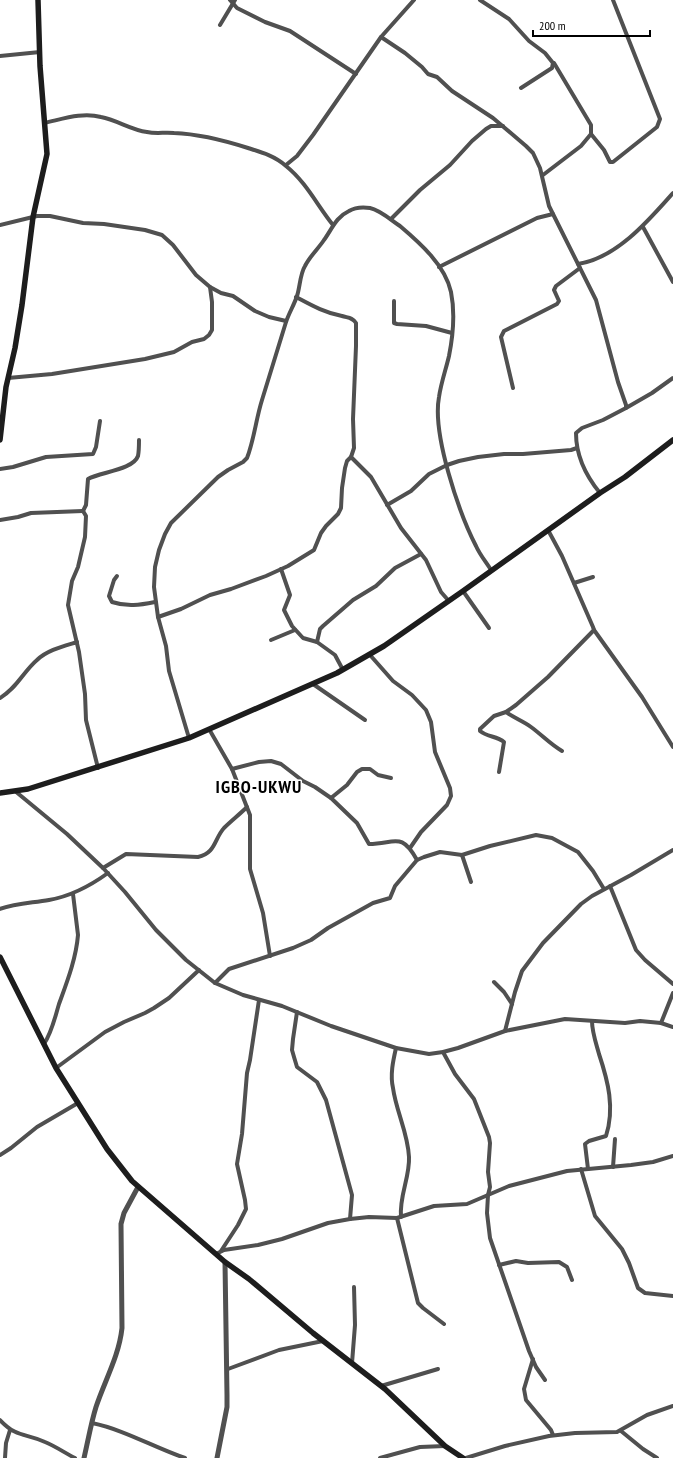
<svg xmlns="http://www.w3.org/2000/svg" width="673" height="1458" font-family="'PT Sans Narrow',sans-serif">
<rect width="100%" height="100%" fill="#fff"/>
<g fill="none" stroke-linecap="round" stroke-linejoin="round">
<g stroke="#505050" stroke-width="4">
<path d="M230,0L237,8L265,22L290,31L356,74"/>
<path d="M480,0L509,19L529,41L545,53L553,63L552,68L521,88"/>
<path d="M220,25L235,0"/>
<path d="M381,37L405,53L422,67L428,74L437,77L452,91L493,118L526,146L533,153L540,168L549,206L596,300L618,382L626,405V408L603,420L582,428L576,433C576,457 586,476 600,493"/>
<path d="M0,56L40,52"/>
<path d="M554,63L591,125V134"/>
<path d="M44,123C63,119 82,112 101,117C117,120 131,130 147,132C156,134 165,132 174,133C200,134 223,140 248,148C261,152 275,156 286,166C306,182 317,205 333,225"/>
<path d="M286,165L297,156L313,135L381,37L414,0"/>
<path d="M543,175L581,146L591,134L604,150L610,162H613L657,127L660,119L613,0"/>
<path d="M391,219L420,190L450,165L472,141L486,129L491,126H503"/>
<path d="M0,225L37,216H50L83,223L104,224L145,230L162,235L173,245L196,275L210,287L221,293L233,296L255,311L269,317L286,321"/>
<path d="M643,227L673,282"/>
<path d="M578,264C617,258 649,220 673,193"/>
<path d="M439,267L537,218L553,214"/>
<path d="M296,297C311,305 325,313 342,316C348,318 352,317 356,323V346L353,419L354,448L351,457L371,477L401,528L426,560L441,592L448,600"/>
<path d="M394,301V323L397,324L426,326L452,333"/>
<path d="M8,378L52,374L145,359L174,352L192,342L204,339L209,335L212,330V302L210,287"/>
<path d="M513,388L501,337L504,331L557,304L559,301L554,290L556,286L580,268"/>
<path d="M626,408L652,393L673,378"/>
<path d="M0,469L13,467L46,457L93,454L96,447L100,421"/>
<path d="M387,505L411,491L429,474L447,465L459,461L478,457L504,454H523L571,450L577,448"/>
<path d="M83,511L86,516L85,537L78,567L72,581L68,605L79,652L85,694L86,720L98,768"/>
<path d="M83,511L86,505L88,479C100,472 133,470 138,456C139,451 139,445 139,440"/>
<path d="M0,520L18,517L31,513L83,511"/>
<path d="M281,569L290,595L284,610L292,626L303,638L317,642L335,655L343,670"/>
<path d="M117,576L114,580L109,596L112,602C127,607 140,605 155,602"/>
<path d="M574,583L593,577"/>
<path d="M463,591L489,628"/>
<path d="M158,617L181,609L210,595L231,589L266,576L288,566L314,550L321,533L326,526L338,514L341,508L342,488L345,468L347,461L351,457"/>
<path d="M594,630L642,697L673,747"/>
<path d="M271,640L295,630"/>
<path d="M317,642L320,629L323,626L353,600L376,586L395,568L421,554"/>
<path d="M370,655L393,681L412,695L426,710L431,722L435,752L450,788L451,796L447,805L421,832L410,848"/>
<path d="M313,684L365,720"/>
<path d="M0,698C17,688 23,672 37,660C47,650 64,646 77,642"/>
<path d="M506,712C514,718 523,721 531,727C542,735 550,744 562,751"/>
<path d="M209,729L232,769L250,815V869L263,913L270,956"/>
<path d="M189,738L169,671L166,646L158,617L154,587L155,567L159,550L165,534L171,523L218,477L228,470L243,462L247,458C254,440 256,419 262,400C270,374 278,348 286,322C289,313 294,305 297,296C300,287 300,274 305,266C310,256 318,249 324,240C332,229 336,217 349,211C354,208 363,207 370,208C380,210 391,220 400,226C420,243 445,265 451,292C455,312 453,336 449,356C446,369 441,383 439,397C432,434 459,513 476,546C480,555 486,562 491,570"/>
<path d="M232,769L259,762L271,761L281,764L303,781L315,787L331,798L357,823L369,844C395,844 401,831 417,860"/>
<path d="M499,772L504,742C497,736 487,737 480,731V729L494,716L506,712L516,705L548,677L594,630L593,627L562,556L548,530"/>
<path d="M15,791L67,834L103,868L125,892L156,930L186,960L215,983L243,995L282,1006L331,1026L396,1048L429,1054L443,1052L458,1048L505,1031L565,1019L625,1023L640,1021L661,1023L673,1027"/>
<path d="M331,798L347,785L357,772L362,769H370L378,775L391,778"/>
<path d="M462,855L471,882"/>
<path d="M103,868L126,854L198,857C216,853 214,839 224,828C231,821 240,814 247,807"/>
<path d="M610,886L636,950L645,960L673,984"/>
<path d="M0,909C16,903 33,903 49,900C72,896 90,886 108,873"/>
<path d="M494,982L504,992L512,1004"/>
<path d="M215,983L229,969L293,948L311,940L328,928L373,903L390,898L395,886L417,860L424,857L440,852L462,855L490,846L536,835L552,838L578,852L593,871L604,889"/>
<path d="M297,1012L293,1039L292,1050L294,1057L297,1067L317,1082L326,1100L352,1195L350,1219"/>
<path d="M661,1023L673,993"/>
<path d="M505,1031L515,992L522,971L543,943L581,904L592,896L631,875L673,850"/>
<path d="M44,1044C52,1032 55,1017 59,1004C67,982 76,959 78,935L73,894"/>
<path d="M396,1048C393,1061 390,1075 393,1088C396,1111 408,1133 409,1157C410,1177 399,1196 401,1217"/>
<path d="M443,1052L455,1074L474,1099L489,1137L490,1143L488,1172L490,1187L488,1195L487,1213L490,1238L529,1351L536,1367L545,1380"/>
<path d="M56,1068L105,1032L124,1022L145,1013L154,1008L169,998L199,970"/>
<path d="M0,1155L11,1148L37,1127L78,1103"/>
<path d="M613,1167L615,1139"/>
<path d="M581,1169L595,1216L622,1249L629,1263L638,1288L645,1293L673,1296"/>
<path d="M588,1169L585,1144L589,1141L606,1136C615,1108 608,1081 599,1054C596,1043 592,1032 592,1021"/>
<path d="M397,1218L418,1303L423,1308L444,1324"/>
<path d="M221,1251L238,1225L246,1209L245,1200L237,1164L242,1134L247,1073L250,1060L259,1000"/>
<path d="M216,1254L224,1250L258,1245L282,1239L328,1223L350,1219L369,1217L397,1218L434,1206L467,1204L509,1186L567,1171L631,1165L653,1162L673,1156"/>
<path d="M499,1265L516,1261L528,1263L559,1262L567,1267L572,1280"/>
<path d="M533,1359L524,1389L526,1400L551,1430L553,1435"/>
<path d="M352,1363L355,1325L354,1287"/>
<path d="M228,1369L279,1350L323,1341"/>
<path d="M381,1386L438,1369"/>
<path d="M0,1420C17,1438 25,1433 45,1442C55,1446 65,1453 75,1458"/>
<path d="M92,1423C125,1430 153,1447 185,1458"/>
<path d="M621,1431L643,1449L657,1458"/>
<path d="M5,1458L6,1443L10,1430"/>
<path d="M380,1458L420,1447L445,1446"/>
<path d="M466,1458L505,1446L549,1436L575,1433L617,1432L647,1415L673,1406"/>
</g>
<g stroke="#505050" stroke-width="5">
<path d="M84,1458C88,1441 91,1423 96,1407C105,1380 119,1356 122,1328L121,1224L124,1213L138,1187"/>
<path d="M217,1458L227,1407V1395L225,1262"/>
</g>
<g stroke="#1d1d1d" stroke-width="5.5">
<path d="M0,440L6,387L15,348L22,305L33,217L47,154L40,66L38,0"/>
<path d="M0,793L28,789L189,738L337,673L384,646L463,591L600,493L625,477L673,440"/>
<path d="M0,957L56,1068L107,1149L132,1181L225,1262L249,1279L313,1333L385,1389L445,1446L463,1458"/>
</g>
</g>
<g text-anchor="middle" stroke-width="3" stroke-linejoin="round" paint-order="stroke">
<g font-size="18" font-weight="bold" letter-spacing="1" fill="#000" stroke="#fff">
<text x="259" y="793">IGBO-UKWU</text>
</g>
</g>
<path d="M533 30v6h117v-6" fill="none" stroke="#000000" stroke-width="2"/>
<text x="539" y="30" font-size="12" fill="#000000" stroke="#ffffff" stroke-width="3" paint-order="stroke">200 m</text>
</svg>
